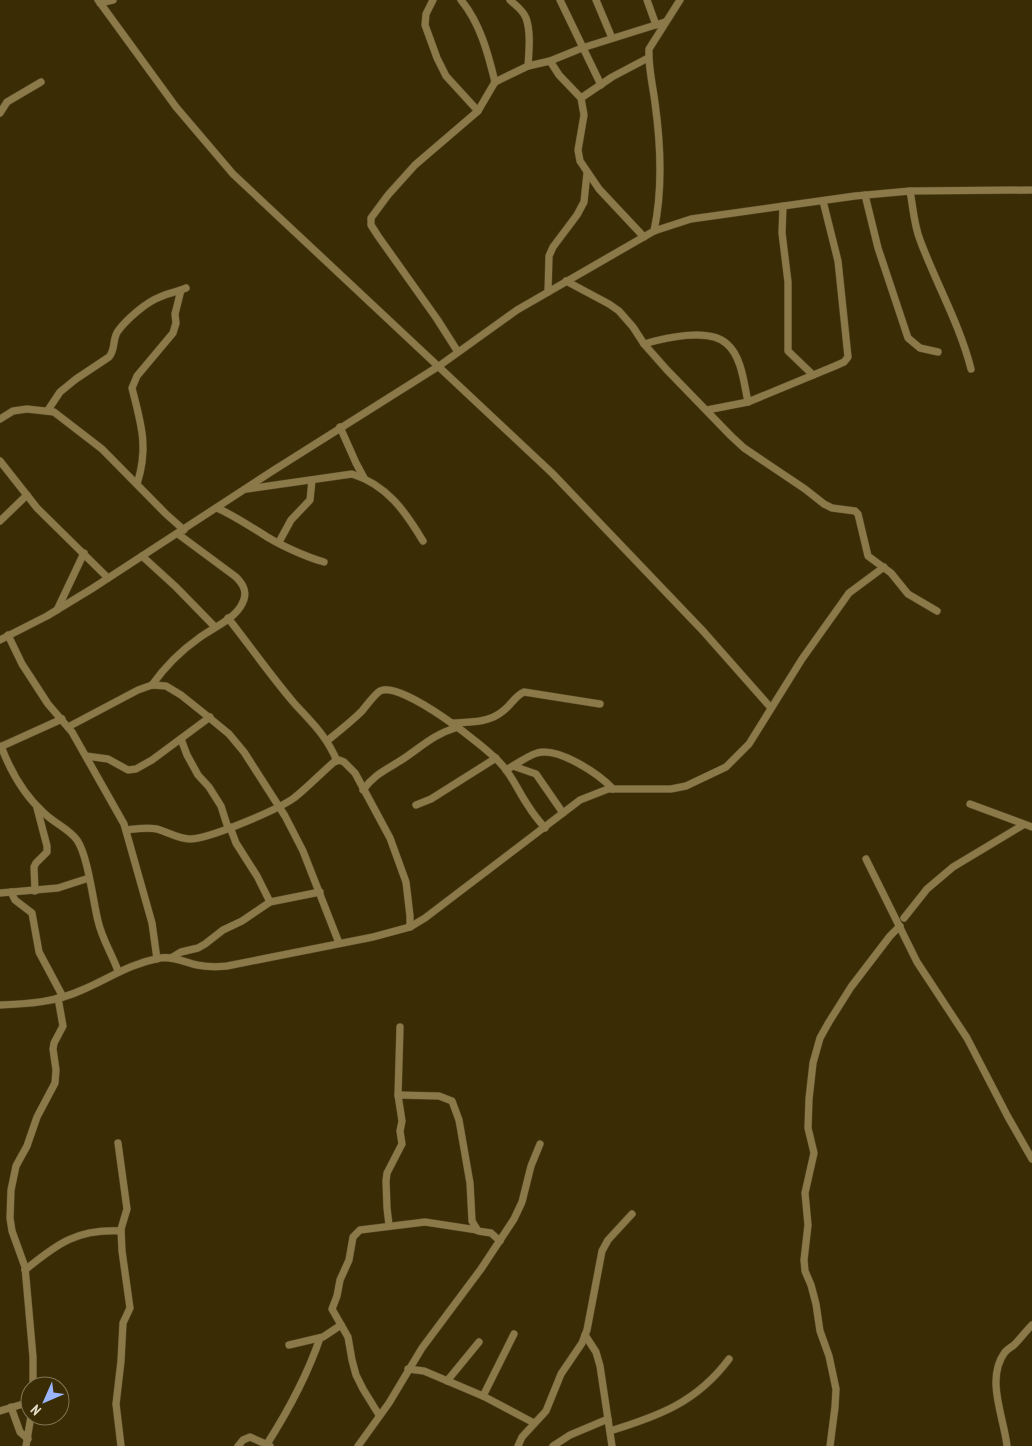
<svg xmlns="http://www.w3.org/2000/svg" width="1032" height="1446" font-family="'PT Sans Narrow',sans-serif">
<rect width="100%" height="100%" fill="#3a2d05"/>
<g fill="none" stroke-linecap="round" stroke-linejoin="round">
<g stroke="#564925" stroke-width="8">
<g id="street">
<path d="M98,0L176,107L233,174L552,473L703,631L771,708"/>
<path d="M433,0L426,14L425,25L437,58L446,76L478,111"/>
<path d="M461,0C480,23 488,53 495,82"/>
<path d="M510,0C515,5 523,10 526,18C531,32 529,51 528,66"/>
<path d="M560,0L601,85"/>
<path d="M596,0L612,38"/>
<path d="M647,0L656,25"/>
<path d="M100,3L113,0"/>
<path d="M550,61L559,75L581,98L584,115L578,150L580,161L599,189L644,237"/>
<path d="M581,98L612,77L648,58"/>
<path d="M0,113L7,102L41,82"/>
<path d="M910,191C913,207 914,225 920,240C936,283 960,325 971,369"/>
<path d="M865,195L878,248L908,338L920,348L938,352"/>
<path d="M783,206L782,233L788,282V351L813,375"/>
<path d="M654,231C663,189 661,146 655,103C653,86 648,67 649,49L680,0"/>
<path d="M566,281L609,304L619,311L633,327L644,344L667,370L731,436L744,448L805,489L824,504L832,508L855,511L858,514L868,556L891,573L908,594L937,611"/>
<path d="M548,292L549,256L553,247L577,215L584,202L587,173"/>
<path d="M644,344C664,338 710,327 727,344C742,357 744,384 748,402"/>
<path d="M458,352L437,319L378,236L371,225V218L388,195L415,165L478,111L495,82L528,66L550,61L582,48L665,22"/>
<path d="M48,410L60,392L76,379L109,357C116,349 112,339 118,331C126,320 146,302 160,297C168,293 177,292 186,288"/>
<path d="M707,410L748,402L835,366L844,362L848,357L838,261L823,201"/>
<path d="M0,419L13,411L27,409L54,412L102,449L166,514L184,530"/>
<path d="M340,427L356,463L364,478"/>
<path d="M0,461L37,508L108,578"/>
<path d="M137,484C149,447 141,424 132,388L137,376L173,333L176,323L175,314L181,290"/>
<path d="M247,489L352,474C387,485 405,511 423,541"/>
<path d="M217,508C233,515 246,524 261,533C277,544 306,557 324,562"/>
<path d="M0,521L27,495"/>
<path d="M279,542L291,520L310,500L312,480"/>
<path d="M142,556L176,587L215,627"/>
<path d="M57,610L84,553"/>
<path d="M228,618C250,646 271,676 294,703C312,723 326,735 337,761"/>
<path d="M8,635L22,664L48,704L72,732L124,824L152,923L157,959"/>
<path d="M0,640L47,616L93,588L274,470L439,366L517,310L654,231L691,219L855,196L910,191L1032,190"/>
<path d="M152,685C164,668 182,650 199,638C212,628 234,620 242,604C248,593 244,585 236,577L178,534"/>
<path d="M452,723C470,722 489,723 503,711C511,705 515,696 524,692L600,704"/>
<path d="M68,727L138,690L152,685L166,686L181,695L206,715L229,734L244,752L285,816L303,851L339,943"/>
<path d="M181,739L187,755L198,775L209,787L221,806L228,828"/>
<path d="M327,741C339,731 351,722 362,711C366,706 375,694 380,691C401,680 488,748 502,765C513,777 519,793 529,807C533,814 539,821 545,828"/>
<path d="M1,746C10,770 25,796 44,813C54,823 69,829 77,840C88,856 93,901 98,921C102,939 112,954 118,971"/>
<path d="M0,747L62,719"/>
<path d="M86,756L108,759L128,770L136,769L152,760L210,717"/>
<path d="M513,766L536,774L563,813"/>
<path d="M506,770C515,765 527,756 537,753C559,747 599,774 613,789"/>
<path d="M363,790C374,774 388,769 403,759C424,745 432,735 458,727"/>
<path d="M970,804L1032,827"/>
<path d="M416,805L431,799L496,758"/>
<path d="M230,827L236,843L257,876L270,902"/>
<path d="M126,830C136,829 146,827 157,829C168,832 178,839 190,839C209,839 277,810 294,798C308,787 320,774 334,762L339,760L344,762L355,773L390,838L406,882L410,916V927"/>
<path d="M866,859L917,962L967,1038L1008,1117L1032,1159"/>
<path d="M35,891L34,867L36,863L47,852V846L37,808"/>
<path d="M11,892L15,900L32,913L39,952L63,997"/>
<path d="M0,893L58,888L89,878"/>
<path d="M904,918L927,889L953,867L1023,825"/>
<path d="M171,958L181,952L198,948L205,944L223,930L242,921L270,902L320,892"/>
<path d="M0,1005C29,1004 56,1002 82,990C110,978 129,964 160,958C173,956 184,962 197,965C207,967 217,967 227,966L373,937L410,927L425,918L580,800L608,789H671L686,786L726,767L749,744L802,659L849,593L884,567"/>
<path d="M398,1095L439,1096L452,1101L459,1120L470,1183L472,1221L478,1231L491,1233L500,1241"/>
<path d="M118,1143L127,1209L121,1229L122,1251L130,1308L123,1323L121,1361L116,1404L121,1446"/>
<path d="M389,1225L387,1208L386,1181L387,1173L402,1144L400,1131L402,1121L398,1095L400,1027"/>
<path d="M25,1270C58,1243 77,1229 121,1231"/>
<path d="M585,1335L596,1352L600,1366L612,1446"/>
<path d="M289,1345L323,1337L341,1325"/>
<path d="M408,1369L424,1371L483,1396L534,1423"/>
<path d="M447,1381L479,1342"/>
<path d="M33,1386V1357L25,1267L12,1231L10,1218L11,1190L16,1166L27,1146L37,1117L55,1083L56,1070L53,1049L54,1043L63,1026L58,998"/>
<path d="M483,1396L514,1334"/>
<path d="M11,1407L20,1432L28,1439"/>
<path d="M0,1411L30,1402"/>
<path d="M379,1415L363,1389L356,1375L352,1360L348,1337L332,1309L337,1296L340,1280L349,1260L353,1237L360,1230L425,1222L477,1230"/>
<path d="M610,1431C659,1416 697,1402 729,1359"/>
<path d="M267,1444C288,1411 307,1376 320,1338"/>
<path d="M26,1446L31,1416"/>
<path d="M238,1446L243,1440L250,1437L270,1446"/>
<path d="M358,1446L389,1403L422,1348L481,1269L514,1219L522,1202L531,1166L540,1144"/>
<path d="M518,1446L522,1437L546,1411L561,1374L582,1343L587,1330L602,1251L608,1240L632,1214"/>
<path d="M553,1446L570,1435L608,1419"/>
<path d="M830,1446L835,1407L836,1389L829,1356L820,1331L816,1304L811,1285L805,1271L804,1260L808,1225L805,1193L814,1153L808,1128L809,1099L813,1063L820,1038L829,1022L851,987L890,936L900,926"/>
<path d="M1007,1446C1004,1417 985,1379 1005,1352C1008,1349 1011,1347 1014,1345C1020,1339 1026,1331 1032,1325"/>
</g>
</g>
<use href="#street" stroke="#8c794a" stroke-width="7"/>
</g>
<g transform="translate(45 1401) rotate(225)"><circle r="24" fill="#3a2d05" stroke="#7f7454"/>
<path d="M0-4L9 19L0 12L-9 19Z" fill="#9bb5fd"/>
<text y="-8" font-size="14" font-weight="bold" text-anchor="middle" fill="#e7dfcb">N</text>
</g>
</svg>
